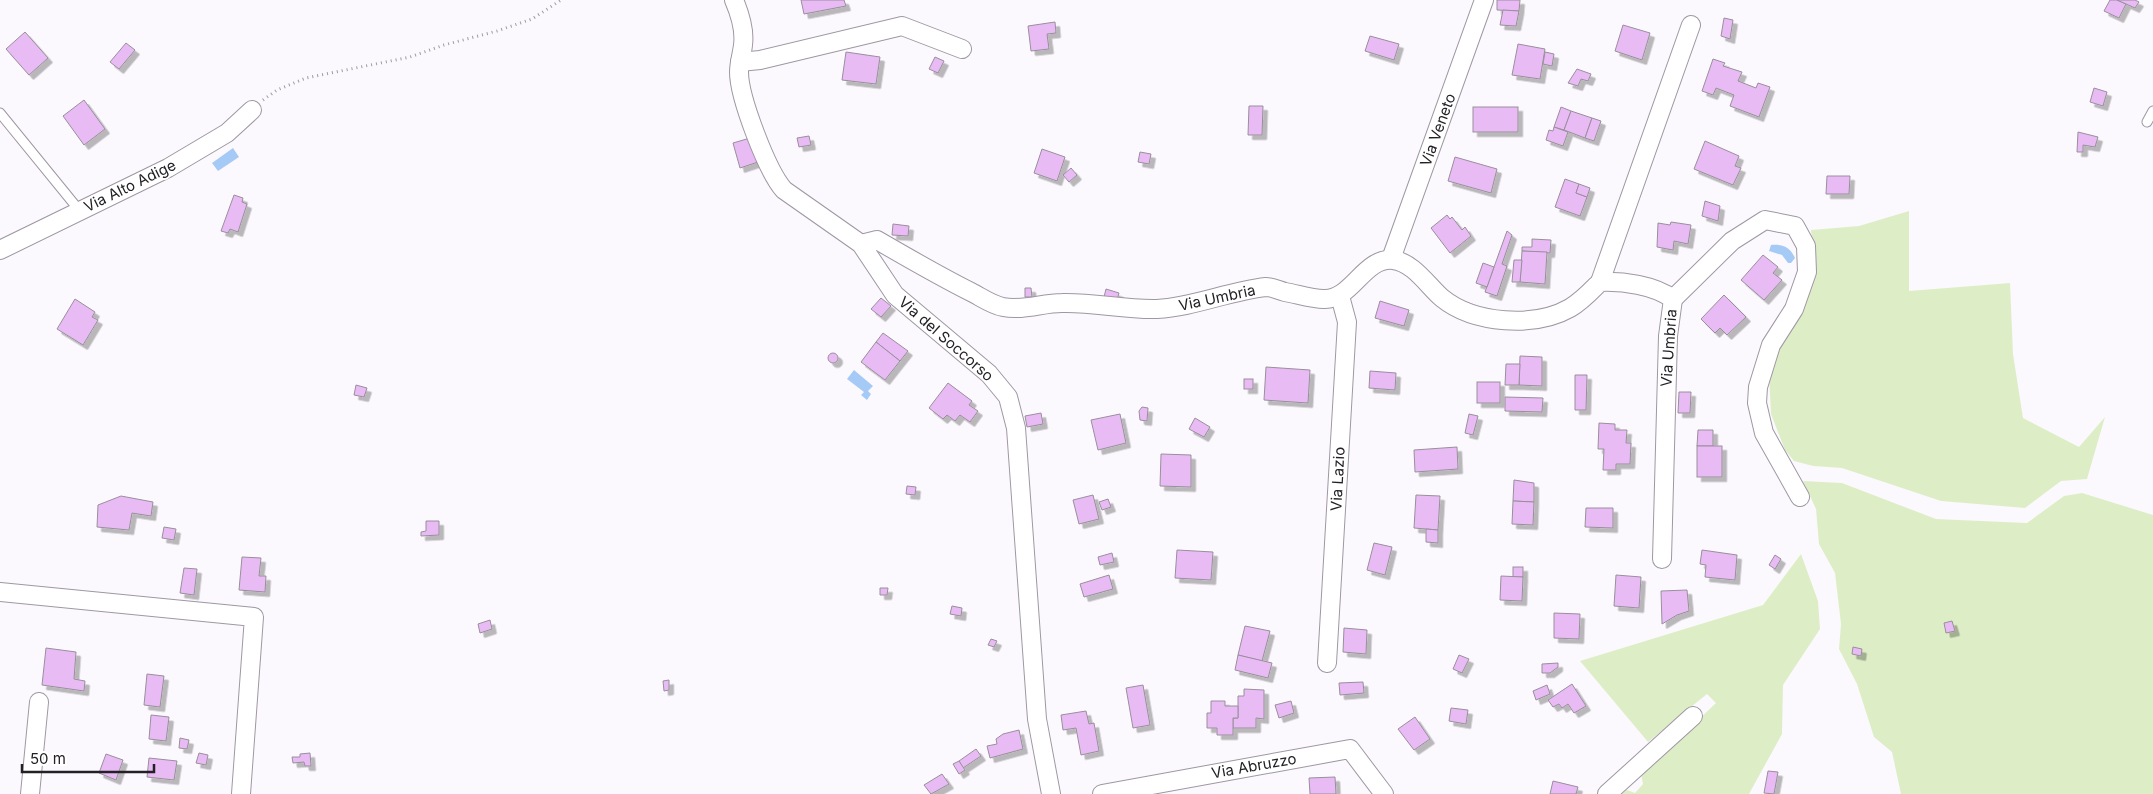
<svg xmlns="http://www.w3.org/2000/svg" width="2153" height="794" font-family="Inter,sans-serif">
<defs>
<filter id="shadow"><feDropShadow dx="4.5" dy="4.5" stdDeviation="0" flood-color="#0004"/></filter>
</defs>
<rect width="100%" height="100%" fill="#fcf9fe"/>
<g fill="#ddeec7">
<path d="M1909,211V291L2010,283L2013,354L2023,418L2079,447L2105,417L2087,479L2061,481L2025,508L1941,501L1842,468L1813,466L1794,461L1785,450L1771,414L1769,375L1814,256L1811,230L1859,226Z"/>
<path d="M1803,481L1842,483L1936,519L2027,523L2064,496L2082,493L2153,515V794H1901L1892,752L1874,737L1857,684L1839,649L1841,624L1835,573L1819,544L1816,509Z"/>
<path d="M1801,554L1818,601L1820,629L1783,685L1782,734L1749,794H1622L1627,790L1635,793L1643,784L1641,774L1716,703L1707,694L1648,742L1580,661L1763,605Z"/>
</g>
<g fill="#a6caf6">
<path d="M233,148L239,157L218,171L212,163Z"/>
<path d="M1771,245C1783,244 1790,247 1795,258L1791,263H1788L1782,255L1769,251Z"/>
<path d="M854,370L873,386L868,391L871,394L867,400L861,395L864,392L847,379Z"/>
</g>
<g fill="#e8bbf4" stroke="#988f9b" filter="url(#shadow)">
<path d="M801,0H844L846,6L804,14Z"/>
<path d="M1497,0H1520L1519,11L1497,10Z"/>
<path d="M2110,0H2117L2126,4L2119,18L2104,11Z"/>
<path d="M2117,0H2135L2139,2L2135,8Z"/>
<path d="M1503,10L1519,11L1516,26L1500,25Z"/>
<path d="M1724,18L1733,20L1730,39L1721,36Z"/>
<path d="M1055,22L1056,33L1047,34L1049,49L1031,51L1028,26Z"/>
<path d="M1623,25L1650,33L1642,60L1615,51Z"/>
<path d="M25,32L48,58L29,75L6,49Z"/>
<path d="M1370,36L1399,44L1394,60L1365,51Z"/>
<path d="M126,43L135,50L119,69L110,62Z"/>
<path d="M1518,44L1545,49L1540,79L1512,75Z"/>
<path d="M846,52L880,57L876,84L842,80Z"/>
<path d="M1545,52L1554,54L1552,66L1543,64Z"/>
<path d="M935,57L944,61L938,73L929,69Z"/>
<path d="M1713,59L1725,63L1723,66L1742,72L1738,81L1756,88L1758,83L1770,87L1759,117L1730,106L1734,95L1716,88L1713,95L1702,91Z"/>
<path d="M1577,69L1591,74L1588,81L1581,79L1578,86L1568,83Z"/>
<path d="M2094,88L2107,92L2103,106L2090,102Z"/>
<path d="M84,100L105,129L84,145L63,116Z"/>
<path d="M1249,106H1263L1262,135H1248Z"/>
<rect x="1473" y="107" width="45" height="25"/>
<path d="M1561,107L1571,111L1564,130L1554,127Z"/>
<path d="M1571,111L1592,118L1585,138L1564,130Z"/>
<path d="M1592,118L1601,121L1594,141L1585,138Z"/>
<path d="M1554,127L1568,132L1563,146L1546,140L1549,130L1553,131Z"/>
<path d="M2078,132L2098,137L2095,147L2083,145V152H2077Z"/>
<path d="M809,136L811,145L799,147L797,138Z"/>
<path d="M750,138L758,162L740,168L733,143Z"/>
<path d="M1705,141L1739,156L1735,166L1741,168L1733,185L1694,169Z"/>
<path d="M1042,149L1065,157L1057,181L1034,173Z"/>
<path d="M1140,152L1151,154L1149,164L1138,162Z"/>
<path d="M1455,157L1497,169L1491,193L1448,181Z"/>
<path d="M1071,168L1077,175L1069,182L1063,175Z"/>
<path d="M1827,176H1850L1849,194H1826Z"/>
<path d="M1565,179L1579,184L1576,193L1587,197L1580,216L1555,207Z"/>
<path d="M1579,184L1590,188L1587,197L1576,193Z"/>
<path d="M234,195L243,198L242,202L247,204L238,232L230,229L228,233L221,231Z"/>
<path d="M1705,201L1720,206L1718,221L1702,216Z"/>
<path d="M1447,215L1450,219L1452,217L1462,230L1465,227L1471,236L1450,253L1431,228Z"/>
<path d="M1671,222L1691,225L1688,244L1674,241L1673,250L1657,247L1658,223L1670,225Z"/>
<path d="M893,224L909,226L908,236L892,235Z"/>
<path d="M1507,231L1512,235L1502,264L1507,266L1497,296L1485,292Z"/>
<path d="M1532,239L1551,240L1550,253L1522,251V247H1532Z"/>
<path d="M1522,251L1547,252L1545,284L1520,282Z"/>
<path d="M1763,255L1778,267L1773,273L1782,280L1764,300L1741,280Z"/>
<path d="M1514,260H1522L1520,282H1512Z"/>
<path d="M1483,263L1494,267L1487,287L1476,283Z"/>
<path d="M1025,288H1031L1032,297H1025Z"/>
<path d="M1106,289L1119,293L1117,300L1104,297Z"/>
<path d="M1724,295L1746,317L1727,335L1720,328L1715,333L1701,319Z"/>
<path d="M881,298L891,306L881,317L871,309Z"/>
<path d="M75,299L95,312L92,317L98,320L83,345L57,329Z"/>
<path d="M1380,301L1409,310L1404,326L1375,318Z"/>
<path d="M883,333L908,351L900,361L876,342Z"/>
<path d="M876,342L900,361L885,380L861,362Z"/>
<circle cx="833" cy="358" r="5"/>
<path d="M1520,356L1542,357V386L1519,385Z"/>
<path d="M1506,364H1520L1519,385H1505Z"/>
<path d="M1266,367L1310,370L1308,403L1264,400Z"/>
<path d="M1370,371L1396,373L1395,390L1369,388Z"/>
<path d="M1575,375H1587L1586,410H1575Z"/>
<rect x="1244" y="379" width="9" height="10"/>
<rect x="1477" y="382" width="23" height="21"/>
<path d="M948,383L972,401L969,405L978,411L970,422L960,415L955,421L947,415L943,419L929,408Z"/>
<path d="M356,385L367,388L364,397L354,395Z"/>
<path d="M1679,392H1691L1690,413H1678Z"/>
<path d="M1505,397L1543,398L1542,412L1505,411Z"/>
<path d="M1142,407L1148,408L1147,421L1140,420L1139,411Z"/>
<path d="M1041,413L1043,424L1027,427L1025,416Z"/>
<path d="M1120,414L1126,443L1098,450L1091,420Z"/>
<path d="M1469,414L1478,416L1473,435L1465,433Z"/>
<path d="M1195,418L1210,427L1204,437L1189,429Z"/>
<path d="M1599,423L1615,424V430H1627L1626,443H1631L1630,464H1616V470H1603L1604,449H1598Z"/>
<path d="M1698,430H1713V446H1697Z"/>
<rect x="1697" y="446" width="25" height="31"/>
<path d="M1457,447L1458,469L1415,472L1414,450Z"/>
<path d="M1161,454L1191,455V487L1160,486Z"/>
<path d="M1514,480L1534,483V502L1513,501Z"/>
<path d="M907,486L916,487L915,495L906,494Z"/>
<path d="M1093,495L1099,519L1079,524L1073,500Z"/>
<path d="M1416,495L1440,496L1438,530L1414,528Z"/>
<path d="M121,496L153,502L151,516L132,513L129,530L97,527L98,505Z"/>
<path d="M1108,499L1111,507L1102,510L1099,502Z"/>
<path d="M1513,501L1534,502L1533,525L1512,524Z"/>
<path d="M1586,508H1613V528L1585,527Z"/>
<path d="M426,521H439V535L421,536V532L426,531Z"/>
<path d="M164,527L176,529L174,540L162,538Z"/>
<path d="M1426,529L1438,530V543L1426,542Z"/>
<path d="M1374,543L1392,547L1385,575L1367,570Z"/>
<path d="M1177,550L1213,552L1211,580L1175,578Z"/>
<path d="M1702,550L1737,555L1735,580L1705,577L1706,565L1700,564Z"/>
<path d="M1112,553L1114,562L1100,565L1098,557Z"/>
<path d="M1775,555L1781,559L1775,569L1769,565Z"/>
<path d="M242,557L261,558L259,576H266L265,592L239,590Z"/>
<rect x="1513" y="567" width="10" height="10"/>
<path d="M184,568L197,569L194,595L180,593Z"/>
<path d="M1109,575L1113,589L1084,597L1080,584Z"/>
<path d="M1616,575L1641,577L1639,608L1614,606Z"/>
<path d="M1501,576L1523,577L1522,601L1500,600Z"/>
<path d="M880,588H888L887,595H880Z"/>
<path d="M1687,590L1689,611L1677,615L1662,624L1661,591Z"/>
<path d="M952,606L962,608L961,616L950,614Z"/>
<path d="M1554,613L1580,614L1579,639L1554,638Z"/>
<path d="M490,620L492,629L480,633L478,624Z"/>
<path d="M1952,621L1955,631L1946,633L1944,623Z"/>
<path d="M1245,626L1270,631L1262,661L1238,655Z"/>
<path d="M1344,628L1367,630L1366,654L1343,652Z"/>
<path d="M991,639L997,641L994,647L988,645Z"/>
<path d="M1853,647L1862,649L1861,656L1852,654Z"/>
<path d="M46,648L76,652L74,679L85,681L84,691L42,685Z"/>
<path d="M1238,655L1272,663L1268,678L1235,670Z"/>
<path d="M1459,655L1469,659L1462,673L1453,669Z"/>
<path d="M1558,663V667L1550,673H1542V664Z"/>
<path d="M147,674L164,676L160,707L144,705Z"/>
<path d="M669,680V690L664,691L663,681Z"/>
<path d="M1363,682L1364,693L1340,695L1339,683Z"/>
<path d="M1572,684L1586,706L1574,713L1568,704L1562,708L1559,704L1553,707L1548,700Z"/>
<path d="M1143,685L1150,725L1133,728L1126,688Z"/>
<path d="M1547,685L1550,694L1536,700L1533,691Z"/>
<path d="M1244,689L1264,690V719L1256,718V728H1233V718H1238V696H1244Z"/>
<path d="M1211,701H1225V706H1238V718H1233V735H1217V728H1207V713H1211Z"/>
<path d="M1291,701L1294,713L1279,718L1275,705Z"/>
<path d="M1451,708L1468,710L1466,724L1449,721Z"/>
<path d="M1086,711L1089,724L1094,723L1099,751L1081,755L1076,728L1063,730L1061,715Z"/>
<path d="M151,715L169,717L166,741L149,739Z"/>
<path d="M1415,717L1430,739L1414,750L1398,729Z"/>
<path d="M1019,730L1023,749L990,758L987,746L997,744L996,739L1003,734Z"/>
<path d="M180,738L189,740L187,749L179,748Z"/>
<path d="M976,749L981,756L963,768L959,761Z"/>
<path d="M199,753L208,755L206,765L196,763Z"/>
<path d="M310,753L311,766H305L304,762L293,763L292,757H300V754Z"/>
<path d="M106,754L123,760L116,780L99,773Z"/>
<path d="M149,758L177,761L174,780L147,777Z"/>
<path d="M959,761L965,770L959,774L953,764Z"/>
<path d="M1768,771L1778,772L1774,794L1764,793Z"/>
<path d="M942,774L949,784L931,794L924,785Z"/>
<path d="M1335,777L1336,794H1310L1309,778Z"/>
<path d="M1553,781L1578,787L1576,794H1550Z"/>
</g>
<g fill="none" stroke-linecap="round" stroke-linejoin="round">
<g stroke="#9f97a3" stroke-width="11">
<g id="lane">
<path d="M0,113L79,210"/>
<path d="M2147,122L2153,111"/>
</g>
</g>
<g stroke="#9f97a3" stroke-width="20">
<g id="street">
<path d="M734,0C740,14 745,30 743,45C742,54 739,63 739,72C739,97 767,171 784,190L861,244L895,295L989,374L1008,397L1016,428L1037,719L1051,794"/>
<path d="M740,62L760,60L902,26L962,49"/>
<path d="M861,244L877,240C908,258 939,276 971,292C981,297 992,305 1003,307C1023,311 1042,303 1062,303C1094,302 1125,310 1157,309C1194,307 1229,291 1266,287C1272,287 1278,290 1285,292C1297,294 1311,299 1324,299C1352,300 1364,257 1393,260C1413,262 1428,286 1442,298C1474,324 1535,328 1570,308C1582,301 1591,291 1600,282C1623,281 1654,285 1673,299L1668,336L1662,559"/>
<path d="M0,250L168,168L227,133L252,110"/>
<path d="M1391,259L1484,0"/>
<path d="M1600,282L1691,25"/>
<path d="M1673,299L1732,241L1765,220L1795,226L1806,246L1807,272L1794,309L1771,345L1758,387L1757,403L1764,433L1800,497"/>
<path d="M0,592L254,617L241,794"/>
<path d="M1327,663L1347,322L1340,296"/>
<path d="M30,794L39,702"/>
<path d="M1102,794L1350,749L1384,794"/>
<path d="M1607,794L1693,716"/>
</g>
</g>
<path stroke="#9e9ba0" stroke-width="3" stroke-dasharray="1 4" stroke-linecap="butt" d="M263,100L277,90L306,78L410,57L444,45L497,31L532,19L561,0"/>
<use href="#lane" stroke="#fff" stroke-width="9"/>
<use href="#street" stroke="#fff" stroke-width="18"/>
</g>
<g text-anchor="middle" stroke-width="4" stroke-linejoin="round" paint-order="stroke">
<g font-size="15" fill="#242126" stroke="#fff">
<text transform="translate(1438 130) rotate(-70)" y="5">Via Veneto</text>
<text transform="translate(130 186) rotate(-26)" y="5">Via Alto Adige</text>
<text transform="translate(1217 298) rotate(-12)" y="5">Via Umbria</text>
<text transform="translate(946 339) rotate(41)" y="5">Via del Soccorso</text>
<text transform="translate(1669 348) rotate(-86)" y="5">Via Umbria</text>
<text transform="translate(1338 479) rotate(-87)" y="5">Via Lazio</text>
<text transform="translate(1254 766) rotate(-10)" y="5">Via Abruzzo</text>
</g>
</g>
<path d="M22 764v8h132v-8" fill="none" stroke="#242126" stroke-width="2.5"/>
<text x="30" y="764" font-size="15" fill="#242126" stroke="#ffffff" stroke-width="4" paint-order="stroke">50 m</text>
</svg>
